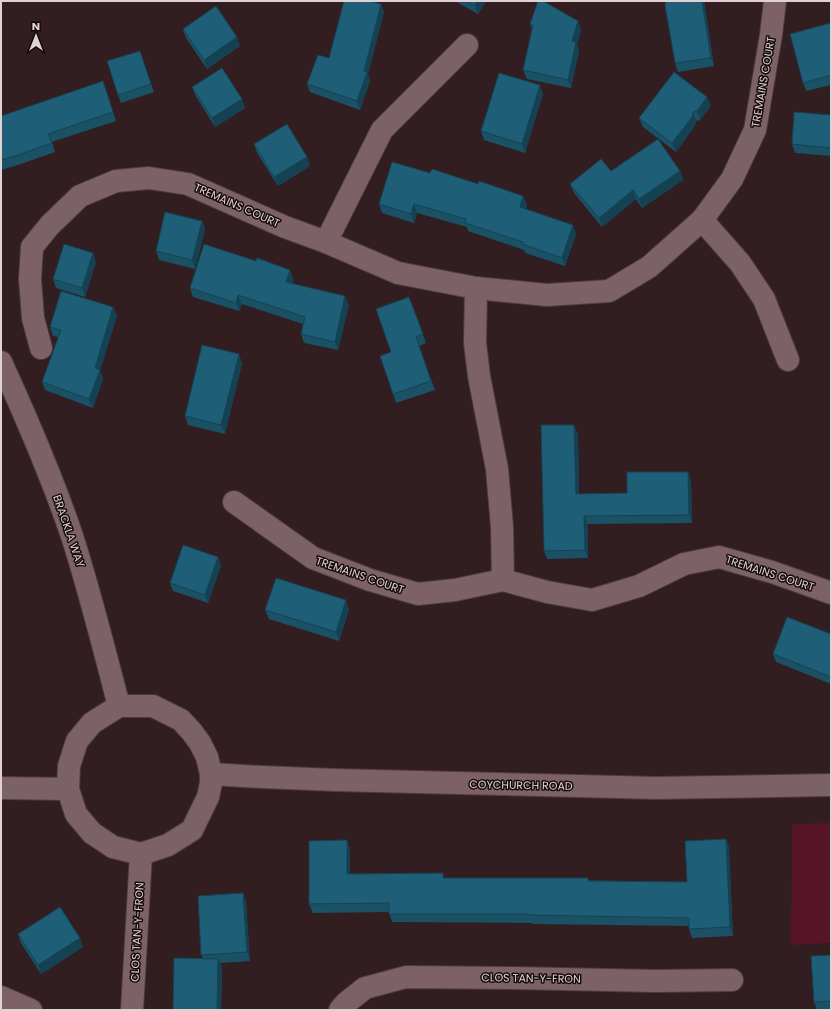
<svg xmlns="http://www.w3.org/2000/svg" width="832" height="1011" font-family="Poppins,sans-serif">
<rect width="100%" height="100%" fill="#321d21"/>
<path fill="#561627" d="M831,823V943L791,945L792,824Z"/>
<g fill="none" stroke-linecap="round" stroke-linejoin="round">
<g stroke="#4d3c3f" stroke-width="24">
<g id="street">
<path d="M702,220L740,263L764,299L788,360"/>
<path d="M326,242L382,130L467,45"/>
<path d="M476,288L475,343L479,376L497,469L502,527L503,580"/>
<path d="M41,348L33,318L30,279L32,247L50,225L80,196L116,181L149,178L188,184L285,227L326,242L398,273L476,288L547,295L609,291L649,267L702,220L732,179L755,130L771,35L775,1"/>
<path d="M234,502L313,558L370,580L418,594L455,590L503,580L547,592L592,600L639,586L684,564L719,557L772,572L831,593"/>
<path d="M1,997L31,1010"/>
<path d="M132,1010L141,854"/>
<path d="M340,1010L346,1003L365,988L406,977L513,978L656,981L732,980"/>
</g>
</g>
<g stroke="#4d3c3f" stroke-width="24">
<g id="secondary">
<path d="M1,362C27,419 52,477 72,536C90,592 104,649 119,706"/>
<path d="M119,706H153L181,720L192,732L200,743L207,757L211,774V783L208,797L192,830L168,845L141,854L113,847L92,833L76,814L68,789L69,766L77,741L92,723Z"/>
<path d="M211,774L262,777L335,780L656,788L831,785"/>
<path d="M1,788L68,789"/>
</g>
</g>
<use href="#street" stroke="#7c6266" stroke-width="22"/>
<use href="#secondary" stroke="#7c6266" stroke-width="22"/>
</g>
<g fill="#1a5165">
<path d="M455,1H486L478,14Z"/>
<path d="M666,1H704L714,66L678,72L675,63Z"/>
<path d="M384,12L368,74L370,81L360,110L310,92L307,84L329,58Z"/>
<path d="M578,21L581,30L577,44L579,51L571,88L527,79L523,70L532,29L530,24Z"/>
<path d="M831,23V85L806,91L803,83Z"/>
<path d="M183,29L240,46L207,69L186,38Z"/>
<path d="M140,51L154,92L121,103L118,95Z"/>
<path d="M192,87L245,108L215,127L195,95Z"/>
<path d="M106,89L116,121L52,142L55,152L21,164L1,170V116Z"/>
<path d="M543,94L525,153L484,140L481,131Z"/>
<path d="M707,97L711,106L700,120L696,121V124L676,152L643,127L639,118Z"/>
<path d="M831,115V156L795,153L792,144Z"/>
<path d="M254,144L310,166L278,186L257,153Z"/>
<path d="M611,171H680L683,180L642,208L636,199L602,227L574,193L570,184Z"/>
<path d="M430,173L478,184L523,196L527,205L525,209L576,234L565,266L525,253L524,250L468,231L467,227L417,213L414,223L382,213L379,204Z"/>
<path d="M202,221L205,229L195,269L159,260L156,251Z"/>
<path d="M256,261L290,270L293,279L292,284L349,305L338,350L304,343L301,334L303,324L242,304L239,311L193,297L190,288Z"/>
<path d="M96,262L85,297L56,288L53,279Z"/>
<path d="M409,297L426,343L419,346L435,390L396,403L393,394L391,352Z"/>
<path d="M113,307L117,316L100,370L103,379L93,408L45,390L42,382L58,337L53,336L50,327Z"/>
<path d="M242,363L225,434L188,425L185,416Z"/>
<path d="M578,434L579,494L627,493L688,472L691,481L692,523L588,524V558L547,559L544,551Z"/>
<path d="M218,557L221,566L208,603L173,591L170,583Z"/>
<path d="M349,609L339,641L269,619L265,610Z"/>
<path d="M831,634V684L776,662L773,654Z"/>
<path d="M726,839L729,848L733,936L692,938L689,929V926L532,924V923L392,922L389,912L313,913L309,904L350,849V874L445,878L687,882Z"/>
<path d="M243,893L246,902L250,961L220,963L222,967L221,1010H173L203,958L201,955Z"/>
<path d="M18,934L83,947L41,974L21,943Z"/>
<path d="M831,955V1010H817L814,1002Z"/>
</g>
<g fill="#154253">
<path d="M477,1H486L478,14L475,5Z"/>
<path d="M702,1H704L714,66L711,58Z"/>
<path d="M381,4L384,12L368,74L370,81L360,110L357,101L364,71Z"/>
<path d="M578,21L581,30L577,44L579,51L571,88L568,80L572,41Z"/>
<path d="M237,37L240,46L207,69L204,60Z"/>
<path d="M540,85L543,94L525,153L522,144Z"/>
<path d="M707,97L711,106L700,120L697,111Z"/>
<path d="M242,99L245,108L215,127L212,118Z"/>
<path d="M693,112L696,121V124L676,152L672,143Z"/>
<path d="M307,157L310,166L278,186L274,177Z"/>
<path d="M680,171L683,180L642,208L639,199Z"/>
<path d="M633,190L636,199L602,227L599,218Z"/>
<path d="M523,196L527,205L523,216L520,207Z"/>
<path d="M414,204L417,213L414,223L411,214Z"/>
<path d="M202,221L205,229L195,269L192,260Z"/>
<path d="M573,225L576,234L565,266L562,258Z"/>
<path d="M93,253L96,262L85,297L82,288Z"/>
<path d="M290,270L293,279L289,291L286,282Z"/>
<path d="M238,295L242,304L239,311L236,303Z"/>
<path d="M345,296L349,305L338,350L335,342Z"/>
<path d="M113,307L117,316L100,371V370L103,379L93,408L89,399L95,368Z"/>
<path d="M239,354L242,363L225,434L221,425Z"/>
<path d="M574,425L578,434L579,503L576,494Z"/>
<path d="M688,472L691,481L692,523L689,515Z"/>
<path d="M584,516L588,524V558L585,550Z"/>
<path d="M218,557L221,566L208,603L205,595Z"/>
<path d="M346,600L349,609L339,641L336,632Z"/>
<path d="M726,839L729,848L733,936L730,927Z"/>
<path d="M347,840L350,849V882L347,874Z"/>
<path d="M243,893L246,902L250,961L247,952Z"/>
<path d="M80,938L83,947L41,974L38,965Z"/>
<path d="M218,959L222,967L221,1010H217Z"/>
</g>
<g fill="#1e5e76" stroke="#154253">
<path d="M344,1H370L381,4L364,71L367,72L357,101L307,84L318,55L329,58Z"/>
<path d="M467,1H477L475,5Z"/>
<path d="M538,1H543L578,21L572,41L576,42L568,80L523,70L533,25L530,24Z"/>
<path d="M666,1H702L711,58L675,63L665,5Z"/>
<path d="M216,6L237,37L204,60L183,29Z"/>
<path d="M831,23V75L803,83L790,34Z"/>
<path d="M140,51L151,84L118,95L107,61Z"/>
<path d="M222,68L242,99L212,118L192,87Z"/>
<path d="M674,72L707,97L697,111L693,112V116L672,143L639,118Z"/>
<path d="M499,73L540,85L522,144L481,131Z"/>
<path d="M103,81L113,112L48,134L52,143L18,155L1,160V116Z"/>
<path d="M794,112L831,115V148L792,144Z"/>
<path d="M287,124L307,157L274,177L254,144Z"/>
<path d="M658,139L680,171L639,199L633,190L599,218L570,184L601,159L611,171Z"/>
<path d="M392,162L430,173L432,169L478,184L479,181L523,196L520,207L573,225L562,258L522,244L523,242L465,223L466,219L414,204L411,214L379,204Z"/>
<path d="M165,212L202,221L192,260L156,251Z"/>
<path d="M64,244L93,253L82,288L53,279Z"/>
<path d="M204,244L256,261L257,258L290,270L286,282L345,296L335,342L301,334L305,317L238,295L236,303L190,288Z"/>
<path d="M61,291L113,307L95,368L100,370L89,399L42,382L61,330L50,327Z"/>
<path d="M409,297L423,334L416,337L431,381L393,394L380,356L391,352L376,309Z"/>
<path d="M202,345L239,354L221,425L185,416Z"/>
<path d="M541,425H574L576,494L627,493V472H688L689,515L584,516L585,550L544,551Z"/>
<path d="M183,545L218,557L205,595L170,583Z"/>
<path d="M276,578L346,600L336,632L265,610Z"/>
<path d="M787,617L831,634V677L773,654Z"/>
<path d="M726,839L730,927L689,929V918L529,915V914H389V903L309,904V841L347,840V874L443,873V878H588V881L687,882L685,841Z"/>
<path d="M243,893L247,952L201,955L198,896Z"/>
<path d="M60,907L80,938L38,965L18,934Z"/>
<path d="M831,955V1001L814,1002L811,956Z"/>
<path d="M174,958L218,959L217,1010H173Z"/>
</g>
<g text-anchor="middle" stroke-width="3" stroke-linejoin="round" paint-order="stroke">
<g font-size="11" fill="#e0d1d3" stroke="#140a0c">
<text transform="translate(763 82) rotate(-80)" y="4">TREMAINS COURT</text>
<text transform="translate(237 205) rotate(24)" y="4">TREMAINS COURT</text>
<text transform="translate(69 531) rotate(71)" y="4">BRACKLA WAY</text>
<text transform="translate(770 573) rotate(18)" y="4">TREMAINS COURT</text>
<text transform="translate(360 575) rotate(19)" y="4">TREMAINS COURT</text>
<text transform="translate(521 785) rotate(1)" y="4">COYCHURCH ROAD</text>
<text transform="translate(137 932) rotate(-87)" y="4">CLOS TAN-Y-FRON</text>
<text transform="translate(531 978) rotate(1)" y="4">CLOS TAN-Y-FRON</text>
</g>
</g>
<rect width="832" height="1011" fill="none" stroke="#e0d1d3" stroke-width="4"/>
<g transform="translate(36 36)" stroke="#140a0c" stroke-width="3" paint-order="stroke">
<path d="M0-3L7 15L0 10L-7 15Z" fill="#e0d1d3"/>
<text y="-6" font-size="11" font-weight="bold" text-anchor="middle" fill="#e0d1d3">N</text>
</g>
</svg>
